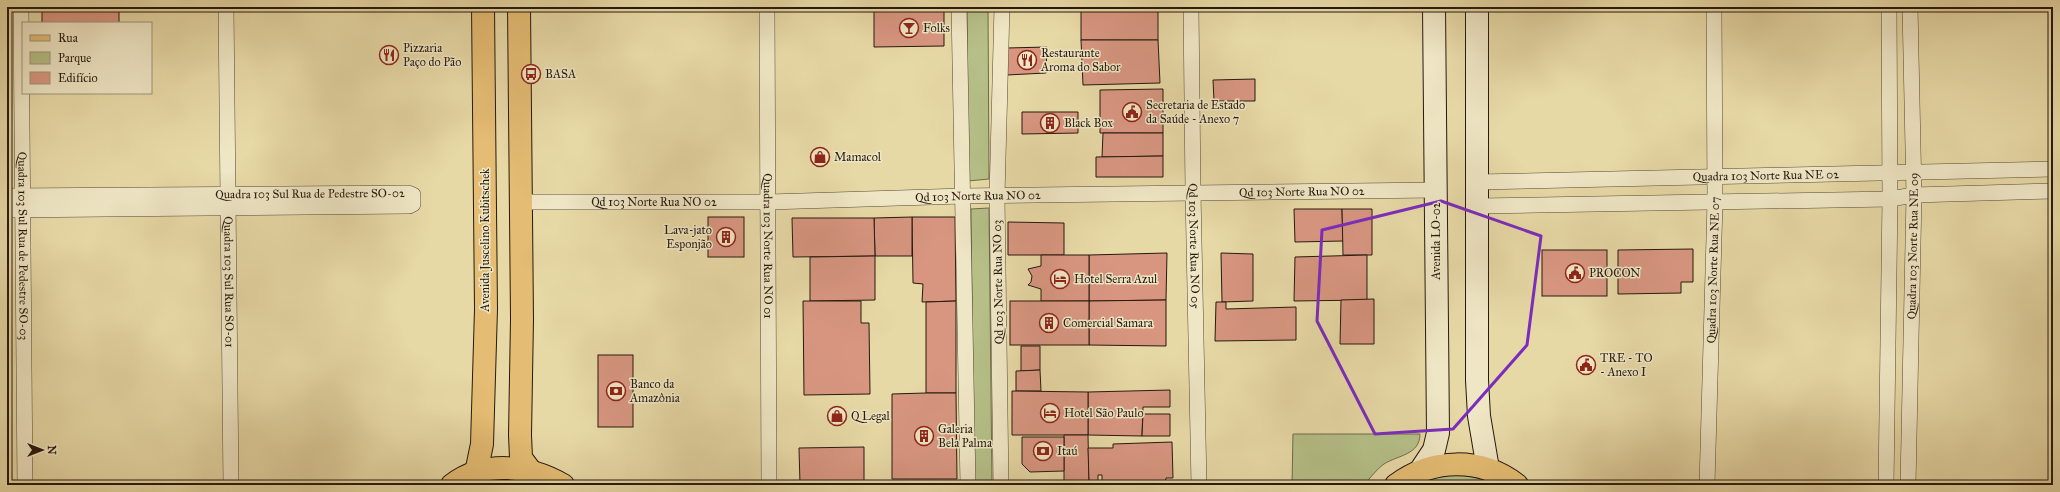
<svg xmlns="http://www.w3.org/2000/svg" width="2060" height="492" font-family="'IM FELL Great Primer',serif">
<rect width="100%" height="100%" fill="#e7d9a6"/>
<filter id="stains"><feTurbulence type="fractalNoise" baseFrequency=".005" numOctaves="4"/><feColorMatrix values="0 0 0 0 .2 0 0 0 0 .09 0 0 0 0 .02 0 0 0 .5 -.17"/></filter>
<radialGradient id="worn" r=".72"><stop offset=".6" stop-color="#630" stop-opacity="0"/><stop offset="1" stop-color="#630" stop-opacity=".3"/></radialGradient>
<g fill="#b5bf87" stroke="#6e6c4a">
<path d="M967,7H988L989,179L968,181Z"/>
<path d="M989,208L992,485H974L971,209Z"/>
<path d="M1293,434H1420C1420,455 1398,455 1384,464C1377,469 1370,478 1364,485H1292Z"/>
<path d="M1448,474L1474,475L1499,485H1413Z"/>
<path d="M505,479L537,485H476Z"/>
</g>
<g fill="#d89681" stroke="#26190d">
<path d="M119,7V23H42V8Z"/>
<rect x="1081" y="7" width="77" height="33"/>
<path d="M944,9V46L874,47V11Z"/>
<path d="M1081,40H1158L1160,83L1083,85Z"/>
<path d="M1047,47L1046,73L1007,75V48Z"/>
<path d="M1255,79V101H1214L1213,80Z"/>
<path d="M1163,89V133H1100V90Z"/>
<path d="M1022,112H1078V133L1022,134Z"/>
<path d="M1103,133H1163V156L1102,157Z"/>
<path d="M1163,156V177H1096V157Z"/>
<path d="M1294,209H1342L1343,241L1295,242Z"/>
<path d="M1342,209H1372V255H1343Z"/>
<rect x="708" y="217" width="36" height="40"/>
<path d="M912,217H955L956,301L922,302L923,284L913,283Z"/>
<path d="M912,217V256H875L874,218Z"/>
<path d="M792,218H874L875,256L793,257Z"/>
<path d="M1008,222L1064,223V255H1008Z"/>
<path d="M1693,249V282H1681V293L1618,294V250Z"/>
<rect x="1542" y="250" width="65" height="46"/>
<path d="M1167,253L1166,300L1089,301V255Z"/>
<path d="M1221,253L1253,254V301L1222,302Z"/>
<path d="M1041,255H1089V301H1041V289L1028,285L1031,282L1032,276L1028,269L1041,266Z"/>
<path d="M1367,255V300L1294,301L1295,257Z"/>
<path d="M875,256V300L810,301V257Z"/>
<path d="M1374,299V344H1340L1341,300Z"/>
<path d="M1166,300V346L1089,345V301Z"/>
<path d="M803,301H861V323H869L870,394L804,395Z"/>
<path d="M956,301V393H926V302Z"/>
<rect x="1010" y="301" width="79" height="44"/>
<path d="M1216,302H1226V309L1296,307V340L1215,341Z"/>
<path d="M1021,346H1040V370L1021,371Z"/>
<rect x="598" y="355" width="35" height="72"/>
<path d="M1040,370L1041,391H1016V371Z"/>
<path d="M1170,390V407H1143L1142,436L1088,435V392Z"/>
<path d="M1012,391L1088,392V435H1012Z"/>
<path d="M926,393H956L957,479H892V394Z"/>
<path d="M1143,414H1170V436H1142Z"/>
<path d="M1064,435H1088L1089,481H1064Z"/>
<path d="M1022,437H1064V471L1030,472L1022,464Z"/>
<path d="M1172,442L1173,478H1166L1165,483L1102,484V475H1098V481H1089L1088,448H1113V444Z"/>
<path d="M864,447V483L800,484L799,448Z"/>
</g>
<g fill="none" stroke-linecap="round" stroke-linejoin="round">
<g stroke="#564933" stroke-width="16">
<g id="street">
<path id="s1" d="M21,7L25,485"/>
<path id="s2" d="M226,7L231,485"/>
<path id="s3" d="M767,7L769,485"/>
<path d="M959,7L968,485"/>
<path id="s4" d="M1191,7L1193,192L1199,485"/>
<path id="s5" d="M1478,182C1670,176 1861,175 2053,169"/>
<path id="s6" d="M7,196L408,193L413,195V204L409,206L7,210"/>
<path id="s7" d="M520,202H769L963,196L1436,190"/>
<path d="M1478,206L1890,199L1914,195L2053,191"/>
<path d="M1001,485L997,196L1002,7"/>
<path id="s8" d="M1707,485L1715,202L1714,7"/>
<path d="M1886,485L1890,199L1889,7"/>
<path id="s9" d="M1908,485L1914,195L1910,7"/>
</g>
</g>
<g stroke="#26190d" stroke-width="24">
<g id="secondary">
<path d="M1477,7V380L1479,416L1488,469"/>
<path d="M1420,471L1434,450L1438,433L1434,7"/>
</g>
</g>
<g stroke="#26190d" stroke-width="24">
<g id="primary">
<path d="M519,7L522,319L520,435L521,458L530,470"/>
<path d="M476,473L482,444L486,309L483,7"/>
<path d="M452,485C485,460 529,465 563,485"/>
<path d="M1396,485C1432,458 1481,457 1517,485"/>
</g>
</g>
<use href="#street" stroke="#efe6c5" stroke-width="15"/>
<use href="#secondary" stroke="#efe6c5" stroke-width="22"/>
<use href="#primary" stroke="#e4bc73" stroke-width="22"/>
</g>
<path fill="none" stroke="#7b2cbf" stroke-width="3" stroke-linejoin="round" d="M1441,201L1541,236L1527,345L1453,429L1375,434L1317,321L1322,230Z"/>
<defs>
<g id="bar-ring" transform="scale(1)"><circle r="9.5" fill="#efe6c5" stroke="#8f2418" stroke-width="1.5"/><path d="M-6-5H6L.8 .8V4.5H3.5V6h-7V4.5H-.8V.8Z" fill="#8f2418"/></g>
<g id="restaurant-ring" transform="scale(1)"><circle r="9.5" fill="#efe6c5" stroke="#8f2418" stroke-width="1.5"/><path d="M-5-6h1v4h1v-4h1v4h1v-4h1v5L-1.5 .5V6h-2V.5L-5-1ZM5-6V6H3V1.5H1.5Q1.5-4 5-6Z" fill="#8f2418"/></g>
<g id="bus-ring" transform="scale(1)"><circle r="9.5" fill="#efe6c5" stroke="#8f2418" stroke-width="1.5"/><path d="M-5-6H5V4H4V6H2V4H-2V6H-4V4H-5ZM-3.5-4V0h7V-4ZM-3.5 1.2v1.5H-2V1.2ZM2 1.2v1.5H3.5V1.2Z" fill="#8f2418"/></g>
<g id="civic-ring" transform="scale(1)"><circle r="9.5" fill="#efe6c5" stroke="#8f2418" stroke-width="1.5"/><path d="M-.6-6.5H3V-4.5H.6V-3L4-1V1h2V6H-6V1h2V-1L-.6-3ZM-1.2 2.5V6h2.4V2.5Z" fill="#8f2418"/></g>
<g id="building-ring" transform="scale(1)"><circle r="9.5" fill="#efe6c5" stroke="#8f2418" stroke-width="1.5"/><path d="M-4-6H4V6H1V3H-1V6H-4ZM-2.5-4.3h1.7v1.8h-1.7ZM.8-4.3h1.7v1.8H.8ZM-2.5-1h1.7V.8h-1.7ZM.8-1h1.7V.8H.8Z" fill="#8f2418"/></g>
<g id="shop-ring" transform="scale(1)"><circle r="9.5" fill="#efe6c5" stroke="#8f2418" stroke-width="1.5"/><path d="M-5-2.5h2.3a2.7 3.5 0 0 1 5.4 0H5L5.5 6h-11ZM-1.5-2.5h3a1.5 2.3 0 0 0-3 0Z" fill="#8f2418"/></g>
<g id="hotel-ring" transform="scale(1)"><circle r="9.5" fill="#efe6c5" stroke="#8f2418" stroke-width="1.5"/><path d="M-6-4.5h1.5V1H6V5H4.5V3h-9V5H-6ZM-4 0a1.8 1.8 0 1 1 3.6 0ZM.5 0V-2.5h3Q6-2.5 6 0Z" fill="#8f2418"/></g>
<g id="bank-ring" transform="scale(1)"><circle r="9.5" fill="#efe6c5" stroke="#8f2418" stroke-width="1.5"/><path d="M-6-4H6V4H-6ZM0-2.3a2.3 2.3 0 1 0 0 4.6a2.3 2.3 0 1 0 0-4.6Z" fill="#8f2418"/></g>
</defs>
<g fill-rule="evenodd">
<use href="#bar-ring" x="909" y="28"/>
<use href="#restaurant-ring" x="389" y="55"/>
<use href="#restaurant-ring" x="1027" y="60"/>
<use href="#bus-ring" x="531" y="74"/>
<use href="#civic-ring" x="1132" y="112"/>
<use href="#building-ring" x="1050" y="123"/>
<use href="#shop-ring" x="820" y="157"/>
<use href="#building-ring" x="726" y="237"/>
<use href="#civic-ring" x="1575" y="273"/>
<use href="#hotel-ring" x="1060" y="279"/>
<use href="#building-ring" x="1049" y="323"/>
<use href="#civic-ring" x="1586" y="365"/>
<use href="#bank-ring" x="616" y="391"/>
<use href="#hotel-ring" x="1050" y="413"/>
<use href="#shop-ring" x="837" y="416"/>
<use href="#building-ring" x="924" y="436"/>
<use href="#bank-ring" x="1043" y="451"/>
</g>
<g text-anchor="middle" stroke-width="3" stroke-linejoin="round" paint-order="stroke">
<g font-size="12" fill="#26190d" stroke="#efe6c5" text-anchor="start">
<text x="923" y="32">Folks</text>
<text x="403" y="52">Pizzaria<tspan x="403" dy="14">Paço do Pão</tspan></text>
<text x="1041" y="57">Restaurante<tspan x="1041" dy="14">Aroma do Sabor</tspan></text>
<text x="545" y="78">BASA</text>
<text x="1146" y="109">Secretaria de Estado<tspan x="1146" dy="14">da Saúde - Anexo 7</tspan></text>
<text x="1064" y="127">Black Box</text>
<text x="834" y="161">Mamacol</text>
<text x="712" y="234" text-anchor="end">Lava-jato<tspan x="712" dy="14">Esponjão</tspan></text>
<text x="1589" y="277">PROCON</text>
<text x="1074" y="283">Hotel Serra Azul</text>
<text x="1063" y="327">Comercial Samara</text>
<text x="1600" y="362">TRE - TO<tspan x="1600" dy="14">- Anexo I</tspan></text>
<text x="630" y="388">Banco da<tspan x="630" dy="14">Amazônia</tspan></text>
<text x="1064" y="417">Hotel São Paulo</text>
<text x="851" y="420">Q Legal</text>
<text x="938" y="433">Galeria<tspan x="938" dy="14">Bela Palma</tspan></text>
<text x="1057" y="455">Itaú</text>
</g>
<g font-size="12" fill="#26190d" stroke="#efe6c5">
<text dy="4" stroke="none"><textPath href="#s5" startOffset="288">Quadra 103 Norte Rua NE 02</textPath></text>
<text dy="4" stroke="none"><textPath href="#s7" startOffset="782">Qd 103 Norte Rua NO 02</textPath></text>
<text dy="4" stroke="none"><textPath href="#s6" startOffset="303">Quadra 103 Sul Rua de Pedestre SO-02</textPath></text>
<text dy="4" stroke="none"><textPath href="#s7" startOffset="458">Qd 103 Norte Rua NO 02</textPath></text>
<text dy="4" stroke="none"><textPath href="#s7" startOffset="134">Qd 103 Norte Rua NO 02</textPath></text>
<text transform="translate(485 240) rotate(-90)" y="4">Avenida Juscelino Kubitschek</text>
<text transform="translate(1436 241) rotate(-90)" y="4">Avenida LO-02</text>
<text dy="4" stroke="none"><textPath href="#s1" startOffset="239">Quadra 103 Sul Rua de Pedestre SO-03</textPath></text>
<text dy="4" stroke="none"><textPath href="#s3" startOffset="239">Quadra 103 Norte Rua NO 01</textPath></text>
<text dy="4" stroke="none"><textPath href="#s4" startOffset="239">Qd 103 Norte Rua NO 05</textPath></text>
<text dy="4" stroke="none"><textPath href="#s9" startOffset="239">Quadra 103 Norte Rua NE 09</textPath></text>
<text dy="4" stroke="none"><textPath href="#s8" startOffset="215">Quadra 103 Norte Rua NE 07</textPath></text>
<text dy="4" stroke="none"><textPath href="#s2" startOffset="275">Quadra 103 Sul Rua SO-01</textPath></text>
<text transform="translate(998 282) rotate(-91)" y="4">Qd 103 Norte Rua NO 03</text>
</g>
</g>
<rect width="2060" height="492" fill="none" stroke="#e7d9a6" stroke-width="24"/>
<rect x="8" y="8" width="2044" height="476" fill="none" stroke="#26190d" stroke-width="2"/>
<rect x="12" y="12" width="2036" height="468" fill="none" stroke="#26190d"/>
<rect x="22" y="22" width="130" height="72" fill="#efe6c5" stroke="#9f947b"/>
<rect x="30" y="35" width="20" height="6" fill="#e4bc73" stroke="#9f947b"/>
<text x="58" y="42" font-size="12" fill="#26190d">Rua</text>
<rect x="30" y="52" width="20" height="12" fill="#b5bf87" stroke="#9f947b"/>
<text x="58" y="62" font-size="12" fill="#26190d">Parque</text>
<rect x="30" y="72" width="20" height="12" fill="#d89681" stroke="#9f947b"/>
<text x="58" y="82" font-size="12" fill="#26190d">Edifício</text>
<g transform="translate(42 450) rotate(90)" stroke="#efe6c5" stroke-width="3" paint-order="stroke">
<path d="M0-3L7 15L0 10L-7 15Z" fill="#26190d"/>
<text y="-6" font-size="11" font-weight="bold" text-anchor="middle" fill="#26190d">N</text>
</g>
<rect width="100%" height="100%" filter="url(#stains)"/>
<rect width="100%" height="100%" fill="url(#worn)"/>
</svg>
